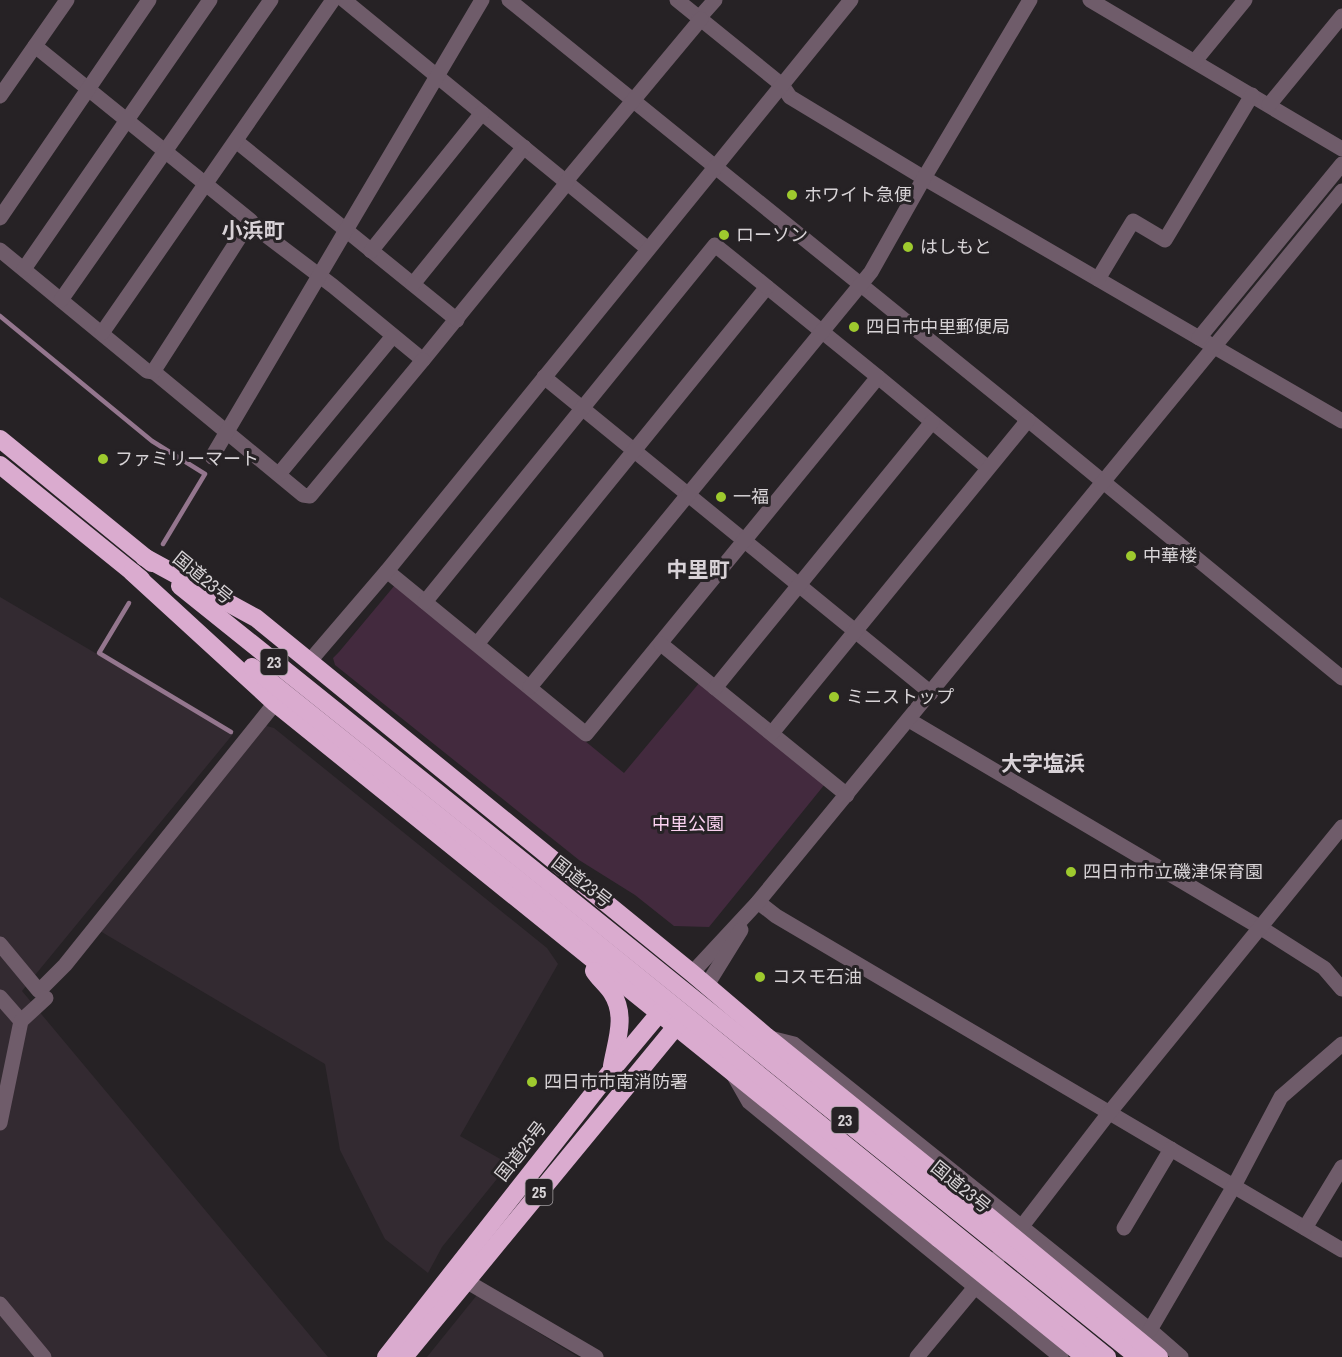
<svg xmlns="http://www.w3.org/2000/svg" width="1342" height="1357" font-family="'Archivo Narrow','Noto Sans JP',sans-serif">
<rect width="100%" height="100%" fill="#262225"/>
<g fill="#332a31">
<path d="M0,597L233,734L22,991L328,1357H0Z"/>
<path d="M263,725L274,728L547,948L558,964L460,1136L509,1164L442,1247L428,1273L385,1239L340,1150L325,1064L100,931Z"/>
<path d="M477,1295L578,1357H427Z"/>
</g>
<path fill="#432a3e" d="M395,585L624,773L700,682L825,784L709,927L674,926L635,895L579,860L335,665L333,658L339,652Z"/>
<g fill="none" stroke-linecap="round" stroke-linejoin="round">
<g stroke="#94768e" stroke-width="4.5">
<path d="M0,316L152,441L205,474L163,544"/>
<path d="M129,603L99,653L231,732"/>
</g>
<g stroke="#6f5c6a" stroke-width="15">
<path d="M344,0L648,249"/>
<path d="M509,0L1028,420L1342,678"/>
<path d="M677,0L782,85L790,97L924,178L1342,421"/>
<path d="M1090,0L1342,149"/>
<path d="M699,18L715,0"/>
<path d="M35,46L250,220L259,230L333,286L423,360L562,189L571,175L701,19"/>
<path d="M1195,61L1245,0"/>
<path d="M0,96L67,0"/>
<path d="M1269,105L1342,16"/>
<path d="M236,141L457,320"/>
<path d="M0,218L149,0"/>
<path d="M0,250L147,371L154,372L303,495L310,496L423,360"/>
<path d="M371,251L482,113"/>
<path d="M24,269L210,0"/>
<path d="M1098,279L1133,221L1165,240L1252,95"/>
<path d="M413,284L524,147"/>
<path d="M61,300L271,0"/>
<path d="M102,333L333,0"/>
<path d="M1199,338L1342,164"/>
<path d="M153,372L243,232L253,224"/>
<path d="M544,377L931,693"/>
<path d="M878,377L988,468"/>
<path d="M212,457L482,0"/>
<path d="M279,474L393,336"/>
<path d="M387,571L586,734L878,377L767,287L477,644"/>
<path d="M425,602L715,245L767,287"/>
<path d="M661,644L847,795"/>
<path d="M309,662L387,571L851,0"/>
<path d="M530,687L871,272L924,178L1030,0"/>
<path d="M715,688L932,422"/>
<path d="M909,720L1261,928L1324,968L1342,989"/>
<path d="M772,733L1028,420"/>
<path d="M758,902L776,916L1342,1250"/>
<path d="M0,944L39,991L65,965L275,703"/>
<path d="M692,973L758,902L1342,191"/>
<path d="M707,985L741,930"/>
<path d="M0,997L21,1021L0,1123"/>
<path d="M21,1021L46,998"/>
<path d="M770,1038L794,1044L1150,1330L1181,1357"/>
<path d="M733,1074L749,1102L1061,1357"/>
<path d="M1124,1228L1171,1149"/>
<path d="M1305,1228L1342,1167"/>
<path d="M466,1281L596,1357"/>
<path d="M0,1304L44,1357"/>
<path d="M1150,1330L1234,1186L1281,1097L1342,1044"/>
<path d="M917,1357L976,1286L1109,1113L1342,827"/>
</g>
<g stroke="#daabcf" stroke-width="18">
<path d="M0,439L152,563"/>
<path d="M0,465L141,579"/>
<path d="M144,557L256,618L692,973L766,1036L970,1201"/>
<path d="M132,572L275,703L938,1238"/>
<path d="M180,586L550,883"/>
<path d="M252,667L541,898"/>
<path d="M594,971C599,979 607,985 612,993C627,1016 616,1042 612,1066"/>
<path d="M386,1357L611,1071L667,1004"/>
<path d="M404,1357L683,1018"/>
</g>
<g stroke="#daabcf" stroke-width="18">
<path d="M550,883L1138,1357"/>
<path d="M541,898L1107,1357"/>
<path d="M970,1201L1159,1357"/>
<path d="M938,1238L1085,1357"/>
</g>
</g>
<g fill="#9eca2e" stroke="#262225" stroke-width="2">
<circle cx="792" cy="195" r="6"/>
<circle cx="724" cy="235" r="6"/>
<circle cx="908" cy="247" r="6"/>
<circle cx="854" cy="327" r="6"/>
<circle cx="103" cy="459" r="6"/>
<circle cx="721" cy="497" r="6"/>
<circle cx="1131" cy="556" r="6"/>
<circle cx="834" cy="697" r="6"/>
<circle cx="1071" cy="872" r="6"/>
<circle cx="760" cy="977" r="6"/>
<circle cx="532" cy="1082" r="6"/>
</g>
<g text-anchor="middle" stroke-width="6" stroke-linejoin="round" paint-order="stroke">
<g fill="#262225" stroke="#a29ea1" stroke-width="1.5">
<rect x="260.5" y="649" width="27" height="26" rx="4.5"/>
<rect x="831.5" y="1107" width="27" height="26" rx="4.5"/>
<rect x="525.5" y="1179" width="27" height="26" rx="4.5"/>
</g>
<g font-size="16" font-weight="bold" fill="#d7d3d6">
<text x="274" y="668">23</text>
<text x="845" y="1126">23</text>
<text x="539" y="1198">25</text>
</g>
<g font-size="18" fill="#d7d3d6" stroke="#262225" text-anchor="start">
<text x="804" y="201">ホワイト急便</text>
<text x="736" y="241">ローソン</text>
<text x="920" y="253">はしもと</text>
<text x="866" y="333">四日市中里郵便局</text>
<text x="115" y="465">ファミリーマート</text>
<text x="733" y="503">一福</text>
<text x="1143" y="562">中華楼</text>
<text x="846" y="703">ミニストップ</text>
<text x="1083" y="878">四日市市立磯津保育園</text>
<text x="772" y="983">コスモ石油</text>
<text x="544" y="1088">四日市市南消防署</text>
</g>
<g font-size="18" fill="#d7d3d6" stroke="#262225">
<text transform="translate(203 578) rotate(39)" y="6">国道23号</text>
<text transform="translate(582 882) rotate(38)" y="6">国道23号</text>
<text transform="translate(521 1151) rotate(-52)" y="6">国道25号</text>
<text transform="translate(961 1187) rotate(39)" y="6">国道23号</text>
</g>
<g font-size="18" fill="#fbd2f1" stroke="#262225">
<text x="688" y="830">中里公園</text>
</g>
<g font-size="21" font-weight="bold" fill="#d8d2d7" stroke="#262225">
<text x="253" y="238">小浜町</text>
<text x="698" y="577">中里町</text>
<text x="1043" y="771">大字塩浜</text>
</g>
</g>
</svg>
